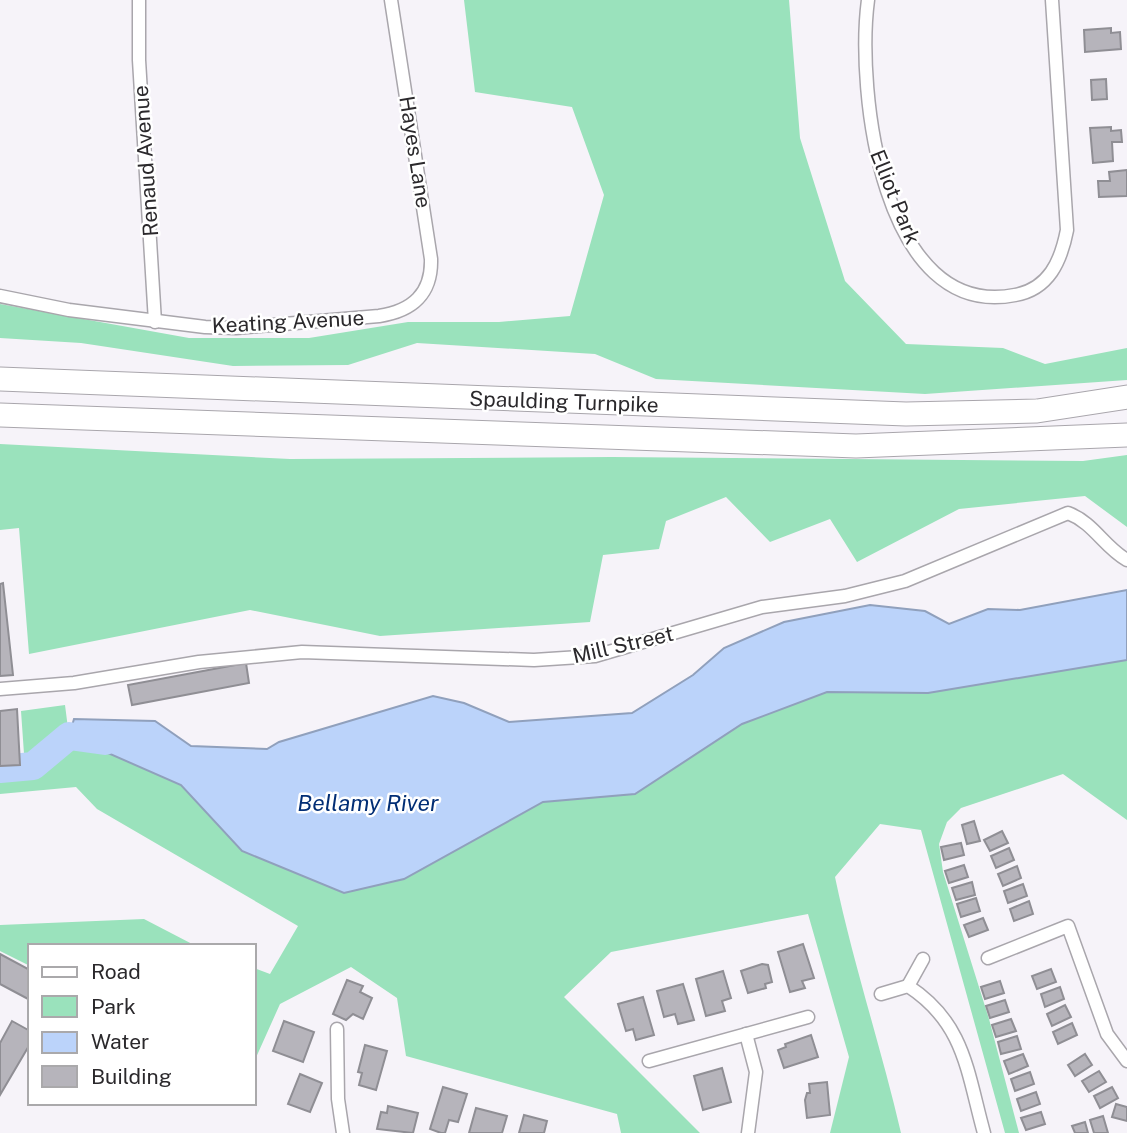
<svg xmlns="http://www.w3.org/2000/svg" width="1127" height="1133" font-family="'Public Sans',sans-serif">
<rect width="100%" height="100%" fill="#f6f3f9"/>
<g fill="#9ae2bc">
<path d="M464,0H789L800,138L845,281L906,344L1003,348L1045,364L1127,348V380L925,394L656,379L595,354L417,343L348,365L233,366L81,343L0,338V304L189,338H309L408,322H499L570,316L604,195L572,107L475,92Z"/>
<path d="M0,444L290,459L612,457L1083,461L1127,455V527L1085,496L959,509L857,562L830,519L770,542L726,497L666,521L659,549L603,555L590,622L380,636L250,610L29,654L19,528L0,530Z"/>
<path d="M1127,660V820L1063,774L961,808L947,822L939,844L943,872L989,1019L1019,1133H1005L921,830L880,824L835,877C853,963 881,1047 901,1133H830L849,1057L808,914L611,952L564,997L700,1133H621L617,1114L406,1056L397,998L351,967L280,1004L254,1062V968L270,974L298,926L97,809L76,787L0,794V770L25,768L21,711L65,705L69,736L181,785L242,851L404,879L543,802L635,794L742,724L827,692L928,693Z"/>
<path d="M144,919L196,946H30V966L0,951V925Z"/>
</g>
<path fill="#bbd3fa" stroke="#90a0bc" stroke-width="2" d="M1127,590V660L928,693L827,692L742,724L635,794L543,802L404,879L344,893L242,851L181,785L69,736L74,719L155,721L191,746L267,749L279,742L433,696L464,703L509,722L632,713L693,675L724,648L784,622L870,605L925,611L949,624L988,609L1020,610Z"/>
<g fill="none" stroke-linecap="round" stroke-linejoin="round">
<path stroke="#bbd3fa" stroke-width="28" d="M0,769L33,766L69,736L105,741"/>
</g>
<g fill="#b6b4bb" stroke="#8f8e94" stroke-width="2">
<path d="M1111,28V33L1120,32L1121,49L1085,52L1084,30Z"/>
<path d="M1106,79L1107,99L1092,100L1091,80Z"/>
<path d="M1111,127V131L1121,130L1122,142H1112L1113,161L1093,163L1090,128Z"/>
<path d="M1127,170V196L1099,197L1098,181H1110L1109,172Z"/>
<path d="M3,583L13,675L0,676V584Z"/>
<path d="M246,663L249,683L132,705L128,685Z"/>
<path d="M17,709L20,765L0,766V711Z"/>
<path d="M974,821L980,841L967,844L962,825Z"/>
<path d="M1002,831L1008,843L990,851L984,840Z"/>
<path d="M961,843L964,855L944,860L941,847Z"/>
<path d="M1009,848L1014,860L996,868L991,856Z"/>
<path d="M964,865L968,877L949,883L945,871Z"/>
<path d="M1017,866L1021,878L1003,886L998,874Z"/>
<path d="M972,882L975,895L956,900L952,888Z"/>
<path d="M1023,884L1027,896L1008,903L1004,891Z"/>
<path d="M976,898L980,911L961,917L957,904Z"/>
<path d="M1029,901L1033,914L1014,921L1010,909Z"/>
<path d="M983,918L988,930L969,937L964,925Z"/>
<path d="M803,944L814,978L802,981L805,988L790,992L778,952Z"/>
<path d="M0,954L30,970V1000L0,984Z"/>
<path d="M762,964L768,965L772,982L765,984L766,988L748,993L741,971Z"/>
<path d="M1051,969L1056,982L1037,989L1032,976Z"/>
<path d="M723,971L731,998L722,1001L725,1011L706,1016L696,979Z"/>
<path d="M347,980L363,986L360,992L372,998L363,1019L353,1014L346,1020L333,1014Z"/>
<path d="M1000,981L1004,993L985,999L981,987Z"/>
<path d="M683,984L694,1020L678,1024L675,1014L664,1017L657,991Z"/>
<path d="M1060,987L1064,999L1045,1007L1041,994Z"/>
<path d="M643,997L654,1035L636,1040L633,1029L626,1031L618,1004Z"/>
<path d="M1005,1000L1009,1012L990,1018L986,1006Z"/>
<path d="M1065,1005L1071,1017L1052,1026L1047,1014Z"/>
<path d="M1011,1019L1016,1031L996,1037L992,1025Z"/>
<path d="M12,1021L30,1031V1044L0,1095V1043Z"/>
<path d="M284,1021L314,1032L303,1062L273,1051Z"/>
<path d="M1072,1023L1077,1035L1058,1044L1053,1032Z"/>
<path d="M811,1035L818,1057L784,1068L778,1050L786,1047L785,1044Z"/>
<path d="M1017,1036L1021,1049L1001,1054L998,1042Z"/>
<path d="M365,1045L387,1051L376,1090L359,1085L362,1073L358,1072Z"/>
<path d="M1023,1054L1028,1066L1009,1074L1004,1061Z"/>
<path d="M1085,1054L1092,1065L1075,1076L1068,1065Z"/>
<path d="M722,1068L731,1102L703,1110L694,1076Z"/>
<path d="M1099,1071L1106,1082L1089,1092L1082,1081Z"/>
<path d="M1030,1072L1034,1084L1015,1091L1011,1079Z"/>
<path d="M300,1074L322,1083L310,1112L288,1104Z"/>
<path d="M827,1082L830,1115L807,1118L805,1100L807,1093H810L809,1084Z"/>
<path d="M443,1087L467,1094L458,1122L449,1120L445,1133H441L430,1129Z"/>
<path d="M1112,1087L1118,1098L1100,1108L1094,1096Z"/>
<path d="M1036,1092L1040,1104L1021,1111L1017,1099Z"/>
<path d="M1116,1104L1127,1107V1121L1112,1117Z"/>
<path d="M388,1106L418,1113L413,1133L377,1129L381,1112L387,1113Z"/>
<path d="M476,1108L507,1116L502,1133H469Z"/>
<path d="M1041,1112L1045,1124L1026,1130L1021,1118Z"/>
<path d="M524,1115L547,1121L544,1133H519Z"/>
<path d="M1103,1116L1108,1133H1094L1090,1120Z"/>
<path d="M1085,1122L1088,1133H1075L1072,1126Z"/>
</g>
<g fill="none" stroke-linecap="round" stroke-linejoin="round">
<g stroke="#a9a6ac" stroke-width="15">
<g id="minor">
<path d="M139,0V60L155,322"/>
<path d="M868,0C856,90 882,321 1015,295C1049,289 1061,261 1067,230L1052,0"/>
<path d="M0,296L69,310L205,327L236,328L379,316C412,311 432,294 431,259L391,0"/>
<path d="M0,689L74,683L199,662L302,652L534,660L595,656L762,607L845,596L905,581L1068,513C1094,523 1104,547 1127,560"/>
<path d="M988,958L1068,926L1107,1034L1127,1061"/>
<path d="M908,986L923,959"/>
<path d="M881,994L908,986C965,1023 967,1072 984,1133"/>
<path d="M337,1029L338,1099L343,1133"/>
<path d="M746,1034L756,1072L748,1133"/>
<path d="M649,1061L808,1017"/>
</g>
</g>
<g stroke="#a9a6ac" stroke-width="25">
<g id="motorway">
<path d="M0,379L906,414L1037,411L1127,397"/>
<path d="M0,415L856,446L1127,435"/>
</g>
</g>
<use href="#minor" stroke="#fff" stroke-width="12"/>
<use href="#motorway" stroke="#fff" stroke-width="23"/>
</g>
<g text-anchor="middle" stroke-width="5" stroke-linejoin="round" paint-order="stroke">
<g font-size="21" fill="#2b292c" stroke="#fff">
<text transform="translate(415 152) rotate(81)" y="7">Hayes Lane</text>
<text transform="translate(146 161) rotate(-94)" y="7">Renaud Avenue</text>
<text transform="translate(895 197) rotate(68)" y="7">Elliot Park</text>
<text transform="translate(288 322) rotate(-3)" y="7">Keating Avenue</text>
<text transform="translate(564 402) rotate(2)" y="7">Spaulding Turnpike</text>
<text transform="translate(623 645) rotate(-13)" y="7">Mill Street</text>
</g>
<g font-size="23" font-style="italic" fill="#022e75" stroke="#fff">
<text x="368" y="811">Bellamy River</text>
</g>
</g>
<rect x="28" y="944" width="228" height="161" fill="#ffffff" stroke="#aaa9ab" stroke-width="2"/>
<rect x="42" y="967" width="35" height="10" fill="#ffffff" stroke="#aaa9ab" stroke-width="2"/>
<text x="91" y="979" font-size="21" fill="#2b292c">Road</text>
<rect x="42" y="996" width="35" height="21" fill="#9ae2bc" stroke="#aaa9ab" stroke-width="2"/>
<text x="91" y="1014" font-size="21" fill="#2b292c">Park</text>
<rect x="42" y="1032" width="35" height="21" fill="#bbd3fa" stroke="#aaa9ab" stroke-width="2"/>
<text x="91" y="1049" font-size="21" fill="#2b292c">Water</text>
<rect x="42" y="1066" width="35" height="21" fill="#b6b4bb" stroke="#aaa9ab" stroke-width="2"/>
<text x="91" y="1084" font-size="21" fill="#2b292c">Building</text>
</svg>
